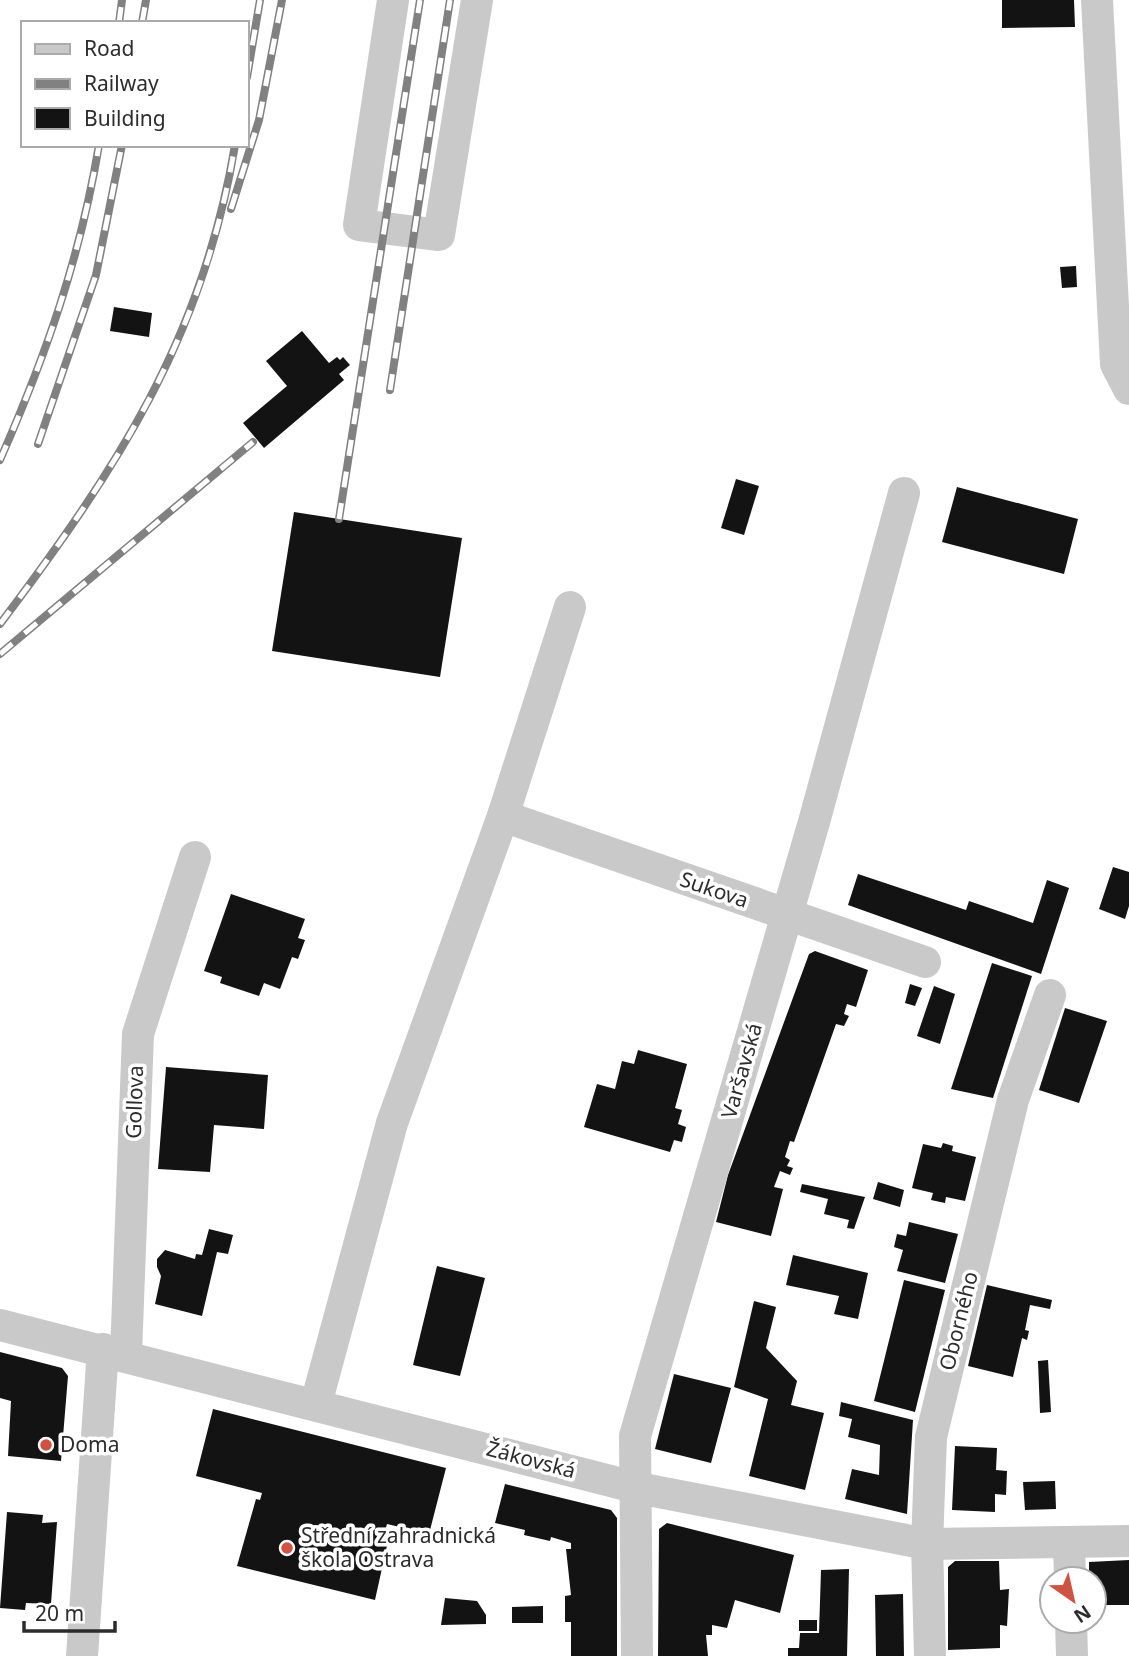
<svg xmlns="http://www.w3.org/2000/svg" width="1129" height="1656" font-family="'Noto Sans',sans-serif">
<rect width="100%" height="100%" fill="#fff"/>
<g fill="#131313">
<path d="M1002,0H1074L1075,27L1002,28Z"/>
<path d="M1076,266L1077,287L1062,288L1060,267Z"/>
<path d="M114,307L152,313L149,337L110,331Z"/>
<path d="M302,331L329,363L337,357L340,360L343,357L350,365L339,374L344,380L264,448L243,423L287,386L266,361Z"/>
<path d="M736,479L759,486L744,535L721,528Z"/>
<path d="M957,487L1078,519L1064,574L942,542Z"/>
<path d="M294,512L462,538L440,677L272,651Z"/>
<path d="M1113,867L1129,872V906L1125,919L1099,909Z"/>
<path d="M858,874L966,910L969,901L1033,923L1047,880L1069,888L1041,974L848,905Z"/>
<path d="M231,894L305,919L298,938L305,940L298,959L292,957L280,989L264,983L259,996L220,983L222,977L204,971Z"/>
<path d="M815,951L868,970L856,1007L847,1004L844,1014L849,1016L844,1026L836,1024L794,1142L790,1141L785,1157L790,1160L787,1166L793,1168L790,1175L780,1171L774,1187L783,1189L771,1236L716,1222L728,1175L809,954Z"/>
<path d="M992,963L1032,976L993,1098L951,1089Z"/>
<path d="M910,984L922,988L915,1006L905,1003Z"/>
<path d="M934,986L955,994L940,1044L917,1036Z"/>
<path d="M1065,1008L1107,1021L1079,1103L1039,1090Z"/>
<path d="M638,1050L687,1064L675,1108L682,1110L678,1124L686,1127L682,1142L674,1140L670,1152L584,1127L597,1084L615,1089L622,1061L634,1064Z"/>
<path d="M166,1067L268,1075L264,1129L214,1125L210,1172L158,1169Z"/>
<path d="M943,1143L953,1146L952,1151L976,1157L965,1201L946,1197L945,1203L931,1200L933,1193L912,1188L923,1144L941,1148Z"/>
<path d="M878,1182L904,1190L900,1207L873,1199Z"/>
<path d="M802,1184L865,1197L854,1229L847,1228L849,1220L824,1214L828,1199L800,1192Z"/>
<path d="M909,1222L958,1234L945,1283L897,1271L903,1250L894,1247L897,1234L906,1236Z"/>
<path d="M209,1229L233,1235L228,1254L217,1252L202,1316L155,1304L161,1276L157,1267V1259L165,1250L195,1259L196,1254L202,1255Z"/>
<path d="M793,1255L868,1273L858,1319L834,1314L839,1296L786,1285Z"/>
<path d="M437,1266L485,1278L460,1376L413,1365Z"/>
<path d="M904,1280L945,1290L915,1412L874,1401Z"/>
<path d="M987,1285L1052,1300L1050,1309L1030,1305L1025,1330L1029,1331L1027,1340L1022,1338L1013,1377L968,1366Z"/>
<path d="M754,1301L776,1307L766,1348L797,1381L791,1405L824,1413L805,1490L749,1476L768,1399L734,1387Z"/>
<path d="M0,1352L62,1368L68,1376L61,1461L8,1456L11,1401L0,1398Z"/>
<path d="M1048,1360L1051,1412L1040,1413L1038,1361Z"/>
<path d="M674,1374L731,1388L711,1463L655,1449Z"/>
<path d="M841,1402L913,1420L907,1514L845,1499L852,1469L879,1475L880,1445L848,1437L852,1419L839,1416Z"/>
<path d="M213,1409L446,1468L429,1534L387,1524L385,1531L390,1532L375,1600L237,1566L256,1499L260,1500L262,1493L196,1476Z"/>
<path d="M955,1446L997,1448L996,1470L1007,1471L1006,1495L995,1494V1512L952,1510Z"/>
<path d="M1055,1481L1056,1509L1025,1510L1023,1482Z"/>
<path d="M505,1484L611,1510L617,1518V1656H571V1622H565V1596L571,1595L566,1549H571V1543L551,1537L550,1541L524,1535L525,1530L495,1523Z"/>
<path d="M7,1512L43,1515L42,1523L57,1522L51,1604L26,1603L25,1610L0,1608Z"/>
<path d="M667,1523L794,1555L780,1613L735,1600L727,1628L712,1625V1635H706L708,1656H658L659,1529Z"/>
<path d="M1129,1560V1605H1094V1579H1089V1562Z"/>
<path d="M955,1561H999L1000,1590L1009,1589L1007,1626L1000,1625V1648L948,1650V1567Z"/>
<path d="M849,1569L847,1656H788V1648H799L800,1633H819L821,1570Z"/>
<path d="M903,1594L904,1656H876L875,1595Z"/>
<path d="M445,1598L477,1601L486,1615V1624L441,1625Z"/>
<path d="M543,1606V1623H512V1607Z"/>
<rect x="799" y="1620" width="18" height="11"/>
</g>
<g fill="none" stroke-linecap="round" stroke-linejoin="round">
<g stroke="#c9c9c9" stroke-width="32">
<path d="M393,0L359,225L439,235L477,0"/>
<path d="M1097,0L1116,364L1129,389"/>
<path d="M503,816L925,962"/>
<path d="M0,1325L638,1488L927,1544L1129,1541"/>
<path d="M126,1355L138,1034L195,857"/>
<path d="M316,1404L392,1123L503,816L570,607"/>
<path d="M1069,1542L1070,1579"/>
<path d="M1071,1621L1072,1656"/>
<path d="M82,1656L103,1349"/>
<path d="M637,1656L635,1436L814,822L904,493"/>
<path d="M930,1656L927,1544L931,1437L1013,1100L1050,995"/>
</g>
<g stroke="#818181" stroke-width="8">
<g id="rail">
<path d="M119,23L122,0"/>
<path d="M142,23L146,0"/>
<path d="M247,77L260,0"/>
<path d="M231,209L259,120L282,0"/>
<path d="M390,390L450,0"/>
<path d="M38,444L96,275L122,145"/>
<path d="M0,460C46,355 80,259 99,145"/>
<path d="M339,519L420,0"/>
<path d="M0,624C116,470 203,339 235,145"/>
<path d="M0,654L253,442"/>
</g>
</g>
<use href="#rail" stroke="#fff" stroke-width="5" stroke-dasharray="16" stroke-linecap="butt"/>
</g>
<g fill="#cf5343" stroke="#fff" stroke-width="2.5">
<circle cx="46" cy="1445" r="7"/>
<circle cx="287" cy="1548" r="7"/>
</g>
<g text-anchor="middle" stroke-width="7" stroke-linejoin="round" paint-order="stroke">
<g font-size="21" fill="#2c2c2c" stroke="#fff">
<text transform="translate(714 890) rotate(19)" y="7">Sukova</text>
<text transform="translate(742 1071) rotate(-74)" y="7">Varšavská</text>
<text transform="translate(135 1102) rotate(-88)" y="7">Gollova</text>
<text transform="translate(959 1321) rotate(-76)" y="7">Oborného</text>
<text transform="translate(531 1460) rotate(15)" y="7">Žákovská</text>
</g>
<g font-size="21" fill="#2c2c2c" stroke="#fff" text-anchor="start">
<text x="60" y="1452">Doma</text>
<text x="301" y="1543">Střední zahradnická<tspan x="301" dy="24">škola Ostrava</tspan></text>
</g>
</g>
<rect x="21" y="21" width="228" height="126" fill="#ffffff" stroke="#ababab" stroke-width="2"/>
<rect x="35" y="44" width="35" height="10" fill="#c9c9c9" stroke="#ababab" stroke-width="2"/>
<text x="84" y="56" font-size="21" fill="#2c2c2c">Road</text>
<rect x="35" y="79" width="35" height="10" fill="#818181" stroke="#ababab" stroke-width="2"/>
<text x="84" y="91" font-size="21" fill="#2c2c2c">Railway</text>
<rect x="35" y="108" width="35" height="21" fill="#131313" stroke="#ababab" stroke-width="2"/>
<text x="84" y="126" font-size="21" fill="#2c2c2c">Building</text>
<g transform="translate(1073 1600) rotate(146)"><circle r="33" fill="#ffffff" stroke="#ababab" stroke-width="2"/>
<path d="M0-5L12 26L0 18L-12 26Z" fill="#cf5343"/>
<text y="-10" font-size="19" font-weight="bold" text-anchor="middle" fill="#2c2c2c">N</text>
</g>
<path d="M24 1621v10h91v-10" fill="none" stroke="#2c2c2c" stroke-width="3.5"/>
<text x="35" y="1621" font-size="21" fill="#2c2c2c" stroke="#ffffff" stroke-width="5" paint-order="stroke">20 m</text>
</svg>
